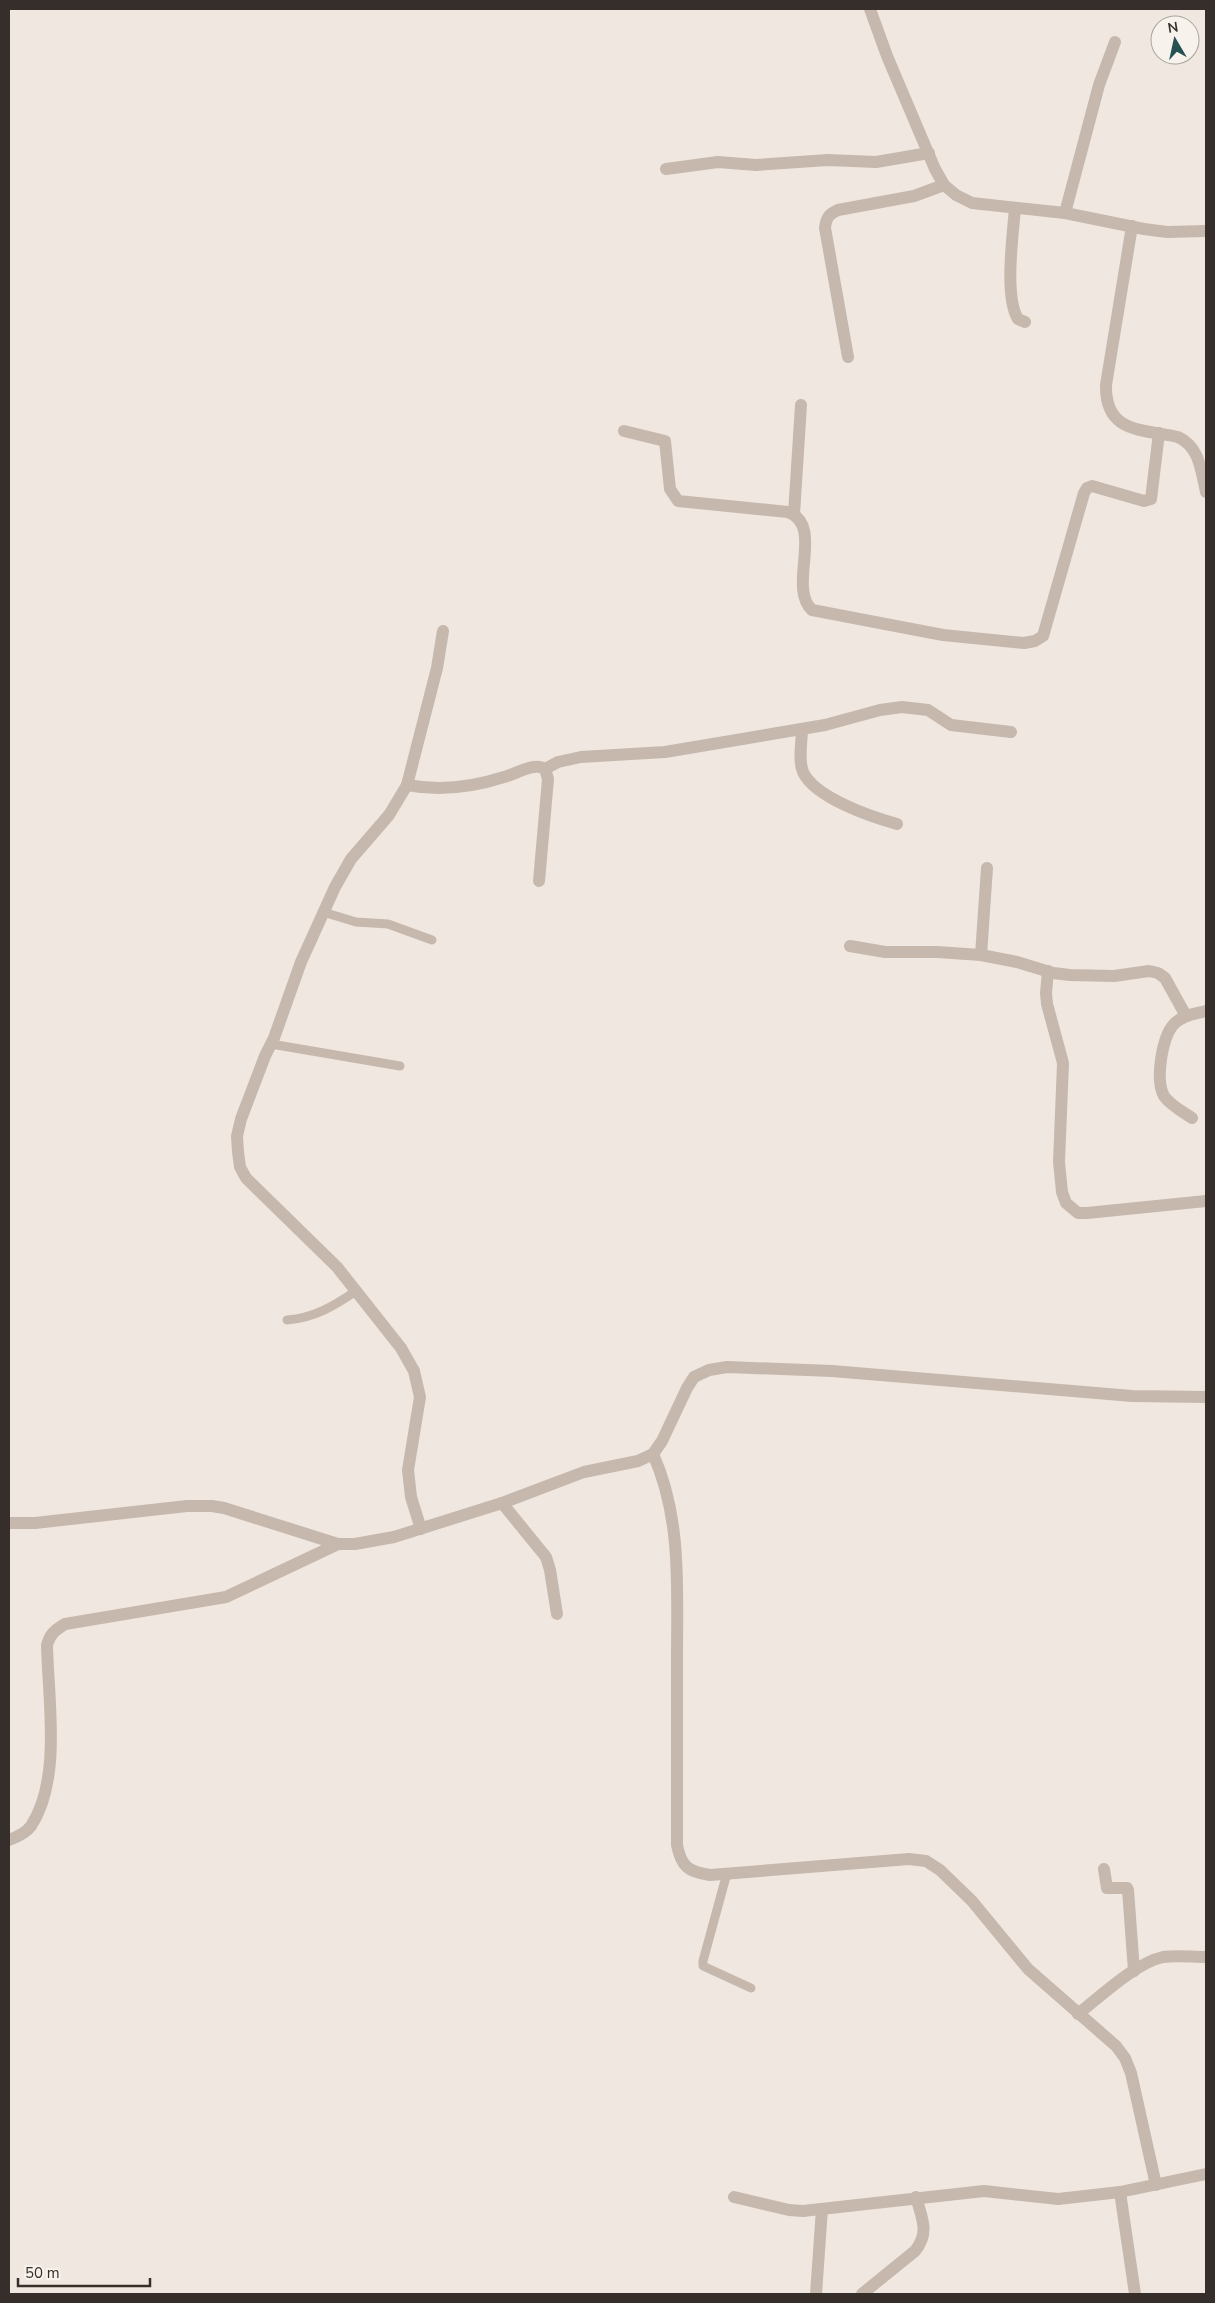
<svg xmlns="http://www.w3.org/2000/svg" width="1215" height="2303" font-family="'Nunito Sans',sans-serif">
<rect width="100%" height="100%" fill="#f0e8e0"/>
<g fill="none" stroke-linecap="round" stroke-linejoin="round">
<g stroke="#c7b8ad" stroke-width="9">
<path d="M323,912L356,922L388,924L432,940"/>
<path d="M271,1044L400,1066"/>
<path d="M287,1320C314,1318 334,1306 356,1291"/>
<path d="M727,1873L703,1961V1966L751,1988"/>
</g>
<g stroke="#c7b8ad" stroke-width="12">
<path d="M870,9L887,56L935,169L944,185L956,195L972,203L1065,213L1144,229L1167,232L1206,231"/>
<path d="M666,169L718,162L756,165L828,160L876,162L929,153"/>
<path d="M1015,208C1013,235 1004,296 1018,319L1025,322"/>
<path d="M1065,213L1099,85L1115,42"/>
<path d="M1132,226L1106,385C1105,433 1141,429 1178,437C1200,447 1201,471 1206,492"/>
<path d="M848,357L825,228C826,218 829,214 838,210L914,196L944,185"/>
<path d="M624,431L665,441L670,489L678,501L788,512C825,525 787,587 812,610L943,635L1024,643L1035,641L1043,636L1084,493L1087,488L1092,486L1144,501L1151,499L1159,433"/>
<path d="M794,514L801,405"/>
<path d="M802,729C802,741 798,760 803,772C815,798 872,817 897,824"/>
<path d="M545,769L558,762L581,757L665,752L825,725L880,710L902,707L928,710L951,725L1011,732"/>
<path d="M407,785C439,791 473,787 504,777C516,774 534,762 545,769L548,779L539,881"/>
<path d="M850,946L885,952H937L981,955L1017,962L1053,973L1070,975L1114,976L1149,971L1158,973L1165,978L1186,1016"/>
<path d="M981,955L987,868"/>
<path d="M1048,971L1046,993L1047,1004L1063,1063L1059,1162L1062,1192L1066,1203L1078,1213H1087L1206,1201"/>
<path d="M1192,1118C1183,1112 1170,1105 1164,1096C1155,1080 1162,1037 1174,1024C1183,1015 1195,1014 1206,1011"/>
<path d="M653,1454C682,1518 677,1590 677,1659C677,1721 677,1783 677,1845C681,1866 688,1872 710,1875L909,1859L926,1861L940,1870L972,1901L1028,1969L1116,2046L1125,2058L1131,2073L1156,2185"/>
<path d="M502,1503L546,1557L550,1570L557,1614"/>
<path d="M9,1523H35L187,1506H212L224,1508L338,1544H355L394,1537L502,1503L584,1472L638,1461L653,1454L662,1441L687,1388L694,1377L709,1370L727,1367L832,1371L1132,1396L1206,1397"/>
<path d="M421,1529L411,1497L408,1470L420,1397L414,1371L401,1348L337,1267L246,1178L240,1167L238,1152L237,1136L241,1119L265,1056L274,1038L301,962L335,887L351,859L389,815L407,785L437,668L443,631"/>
<path d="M9,1840C17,1837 26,1833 31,1826C62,1779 48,1699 47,1645C50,1634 55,1630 65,1624L226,1597L338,1544"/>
<path d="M1104,1869L1107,1888H1127L1128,1890L1134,1971"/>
<path d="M1078,2014C1100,1997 1135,1963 1163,1957C1176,1955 1192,1957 1206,1957"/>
<path d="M1120,2192L1135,2294"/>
<path d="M734,2197L789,2210L803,2211L984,2191L1058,2199L1120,2192L1206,2174"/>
<path d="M816,2294L822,2209"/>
<path d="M862,2294L915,2251C930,2232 922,2219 916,2197"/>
</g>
</g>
<rect width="1215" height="2303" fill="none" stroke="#362e2b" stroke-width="20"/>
<g transform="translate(1175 40) rotate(351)"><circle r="24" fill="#f8f2ec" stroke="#aaa49f"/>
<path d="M0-4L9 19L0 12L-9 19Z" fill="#255153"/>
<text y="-8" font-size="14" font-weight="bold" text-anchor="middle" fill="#362e2b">N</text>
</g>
<path d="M18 2278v8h132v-8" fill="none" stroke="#362e2b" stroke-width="2.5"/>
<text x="25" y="2278" font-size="15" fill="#362e2b" stroke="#f8f2ec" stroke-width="4" paint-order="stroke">50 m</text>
</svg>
